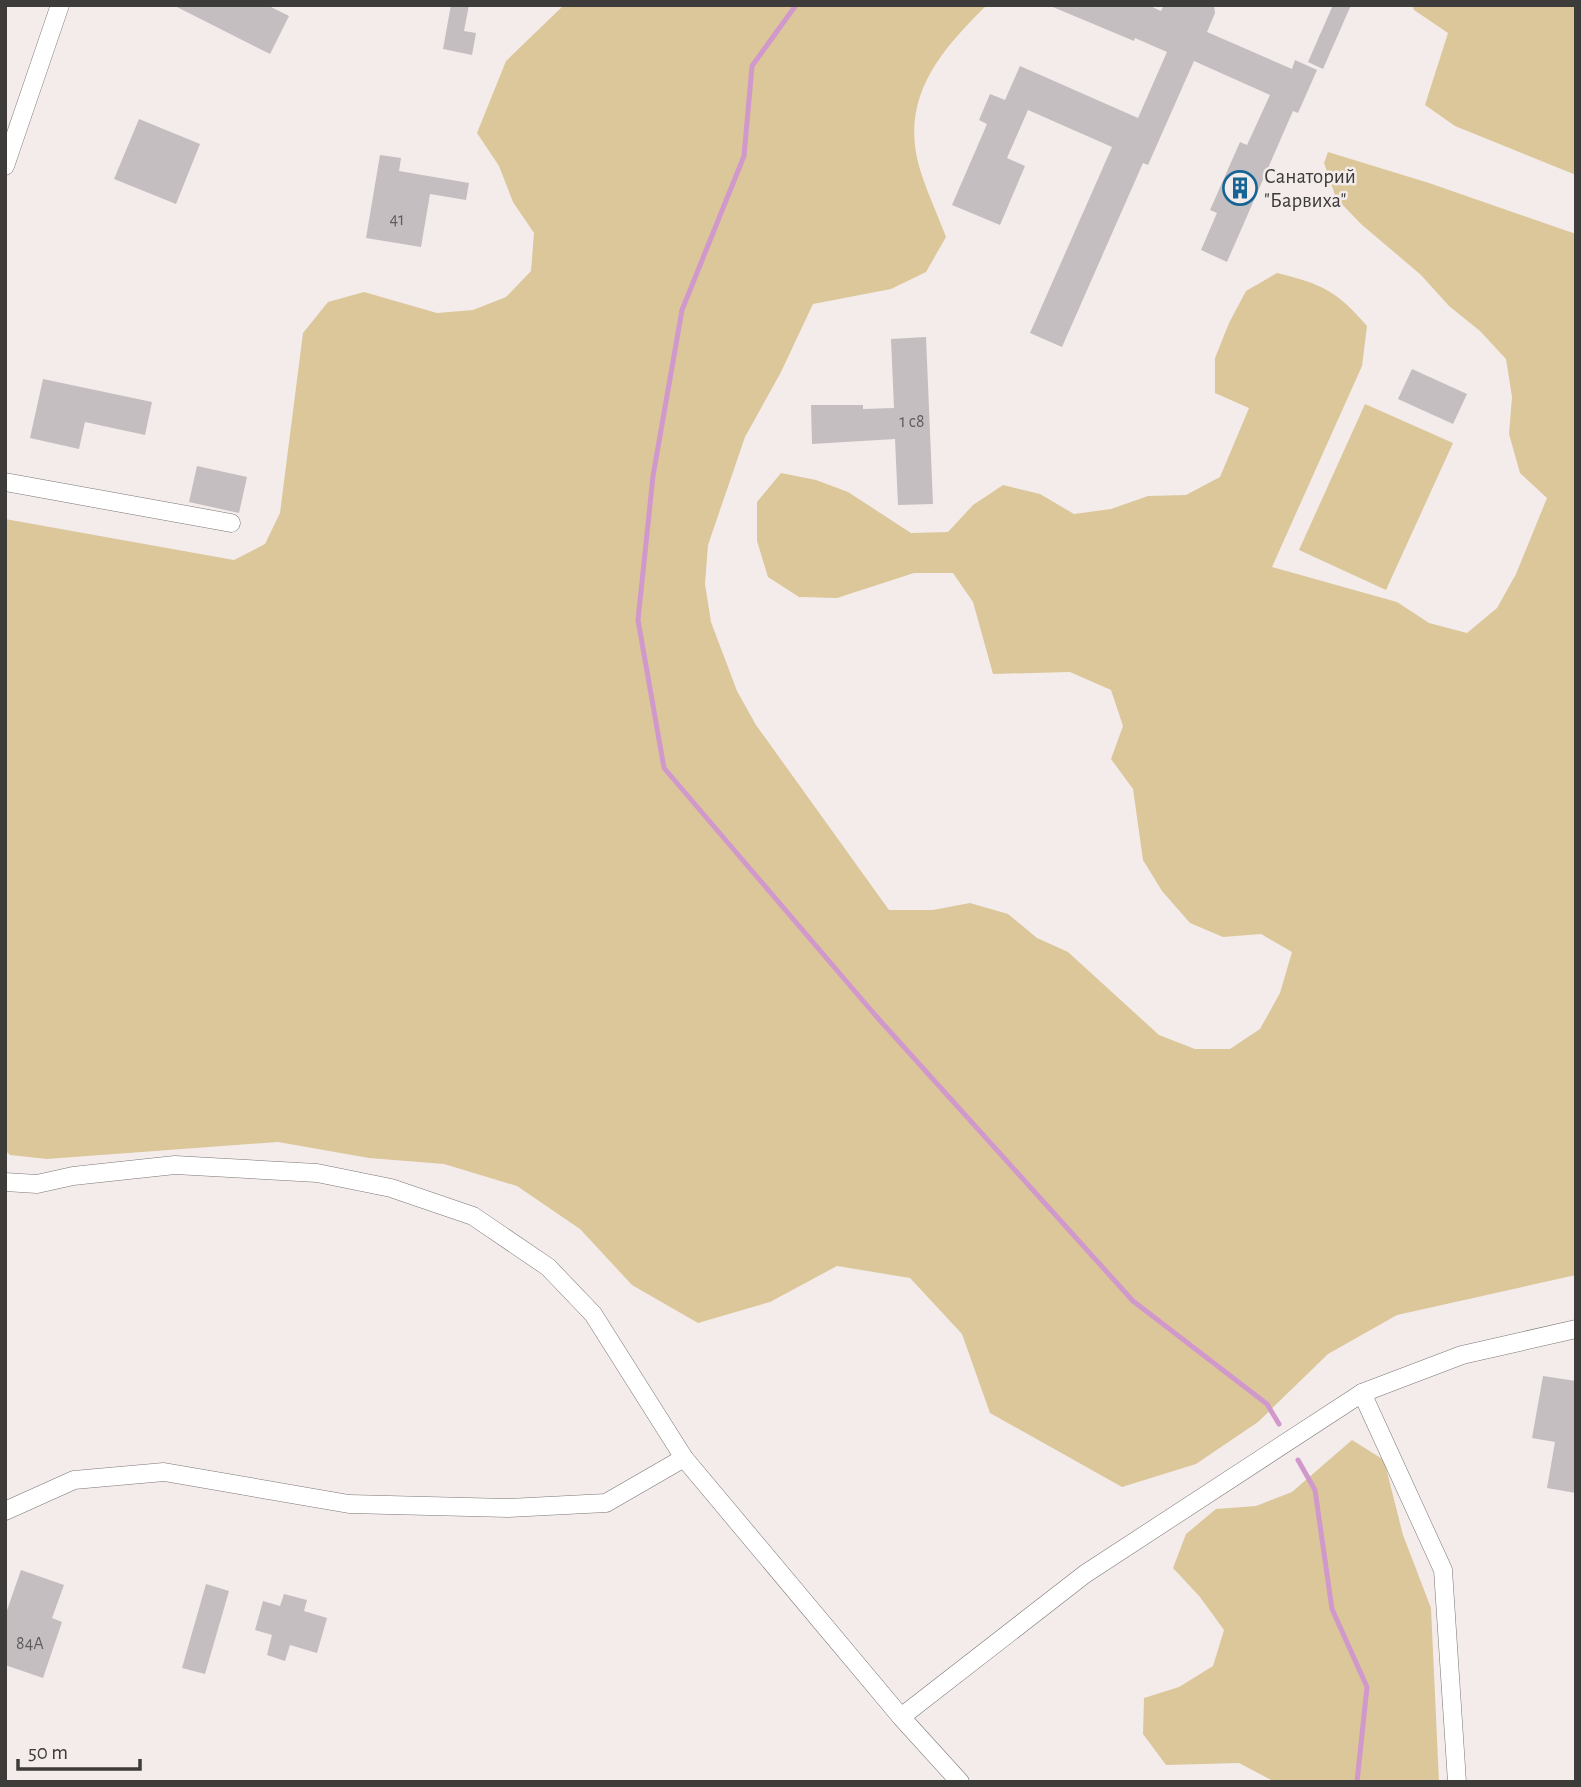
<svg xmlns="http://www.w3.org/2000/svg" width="1581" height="1787" font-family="'Alegreya Sans',sans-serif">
<rect width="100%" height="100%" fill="#f3eceb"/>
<g fill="#dcc79a">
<path d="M564,5H987C941,50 900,97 919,166C926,190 937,213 946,237L926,272L891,289L813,304L781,372L745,437L708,545L705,584L711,622L737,691L756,725L889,910H933L970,903L1008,914L1037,938L1068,952L1159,1035L1195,1049H1230L1260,1029L1280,993L1292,952L1261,934L1223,937L1190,923L1162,891L1143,860L1133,789L1111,759L1123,726L1111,690L1070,672L993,674L973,602L953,573H914L837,598L799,597L768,577L757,541V502L781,473L816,480L848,492L911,533L948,532L973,505L1003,485L1040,494L1074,514L1111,509L1148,496L1186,495L1220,477L1249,408L1215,393V358L1229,323L1246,291L1277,273C1322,284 1337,291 1367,326L1362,366L1272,567L1397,602L1429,623L1467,633L1497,608L1516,574L1547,498L1520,473L1509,434L1512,397L1506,359L1480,331L1449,306L1421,275L1361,224L1336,198L1324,163L1328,152L1429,183L1576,234V1275L1397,1315L1328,1354L1258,1422L1196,1464L1122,1487L990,1413L962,1334L910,1278L837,1266L770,1302L698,1323L632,1285L580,1229L517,1186L444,1164L369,1158L278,1142L47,1159L10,1155L5,1150V519L234,560L265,544L280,513L303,333L328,302L364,292L437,313L473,310L506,297L531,271L534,233L513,202L499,166L477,133L506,61Z"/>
<path d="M1412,5H1576V175L1455,126L1425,105L1448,33L1414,10Z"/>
<path d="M1365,404L1453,443L1386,590L1299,550Z"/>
<path d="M1352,1440L1384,1460L1403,1535L1431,1608L1439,1782H1275L1239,1763L1166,1765L1143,1734L1144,1698L1179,1687L1213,1666L1224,1630L1200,1597L1173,1568L1186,1534L1216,1509L1256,1506L1292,1492Z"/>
</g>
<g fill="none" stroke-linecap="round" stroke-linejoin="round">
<g stroke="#d199cb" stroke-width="5">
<path d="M796,5L752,66L744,156L682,310L653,476L638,620L664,768L876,1016L1133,1301L1267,1404L1279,1424"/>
<path d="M1298,1460L1315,1490L1332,1609L1367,1687L1357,1782"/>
</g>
</g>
<g fill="#c4bec0">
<path d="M173,5H267L289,16L270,54Z"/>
<path d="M451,5H469L464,31L476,33L472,55L443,49Z"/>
<path d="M1048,5H1148L1161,11L1164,5H1214L1215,13L1207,32L1292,69L1295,60L1317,70L1298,113L1293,111L1227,262L1201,250L1217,213L1210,210L1240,142L1247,145L1270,95L1194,61L1148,165L1143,163L1062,347L1030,333L1112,147L1028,110L1007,158L1025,166L1000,225L952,205L987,124L979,120L990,94L1005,100L1020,66L1138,118L1167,52L1135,38L1134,41Z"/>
<path d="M1333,5H1351L1323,69L1308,62Z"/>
<path d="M139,119L200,144L176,204L114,179Z"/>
<path d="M380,155L401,158L399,171L469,183L466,200L430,194L421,247L366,238Z"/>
<path d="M926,337L933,504L898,505L895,439L812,444L811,405H863V409L894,408L891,339Z"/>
<path d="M1412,369L1467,394L1453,424L1398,399Z"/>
<path d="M43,379L152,402L145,435L85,422L79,449L30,438Z"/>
<path d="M197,466L247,477L239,513L189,502Z"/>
<path d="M1543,1376L1576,1381V1493L1547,1488L1555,1442L1532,1438Z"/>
<path d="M21,1570L64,1585L52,1618L62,1622L43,1678L5,1665V1616Z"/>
<path d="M206,1584L229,1591L205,1674L182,1668Z"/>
<path d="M284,1594L307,1600L304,1611L327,1618L317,1653L290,1645L285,1661L267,1655L272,1635L255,1630L263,1601L280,1606Z"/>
</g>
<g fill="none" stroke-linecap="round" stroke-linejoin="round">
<g stroke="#7c7675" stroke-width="19">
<g id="minor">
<path d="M5,166L60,5"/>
<path d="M5,482L231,523"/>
<path d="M5,1182L37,1184L73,1176L175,1165L317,1173L391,1188L473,1216L548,1267L593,1314L684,1458L901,1717L960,1782"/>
<path d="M1362,1393L1443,1570L1457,1782"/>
<path d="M5,1511L74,1480L164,1472L349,1504L508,1508L606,1503L684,1458"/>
<path d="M901,1717L1085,1574L1362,1393L1462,1355L1576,1329"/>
</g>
</g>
<use href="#minor" stroke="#fff" stroke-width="18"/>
</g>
<defs>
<g id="building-ring" transform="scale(1.75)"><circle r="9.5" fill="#f3eceb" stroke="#166496" stroke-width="1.5"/><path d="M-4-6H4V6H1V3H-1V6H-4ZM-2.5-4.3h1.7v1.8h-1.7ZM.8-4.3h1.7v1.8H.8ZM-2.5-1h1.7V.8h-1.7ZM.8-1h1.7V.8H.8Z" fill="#166496"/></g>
</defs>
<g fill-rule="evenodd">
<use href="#building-ring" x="1240" y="188"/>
</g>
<g text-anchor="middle" stroke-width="5" stroke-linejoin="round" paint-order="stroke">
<g font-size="18" fill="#605c5c">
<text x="397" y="225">41</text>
<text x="912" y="427">1 с8</text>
<text x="30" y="1649">84А</text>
</g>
<g font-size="21" fill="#3e3b3b" stroke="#f3eceb" text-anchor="start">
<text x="1264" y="183">Санаторий<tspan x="1264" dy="24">"Барвиха"</tspan></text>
</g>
</g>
<rect width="1581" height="1787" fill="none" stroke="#3e3b3b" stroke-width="14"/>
<path d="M18 1759v10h122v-10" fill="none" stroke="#3e3b3b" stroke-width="3.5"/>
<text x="28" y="1759" font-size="21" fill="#3e3b3b" stroke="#f3eceb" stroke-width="5" paint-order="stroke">50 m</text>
</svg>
